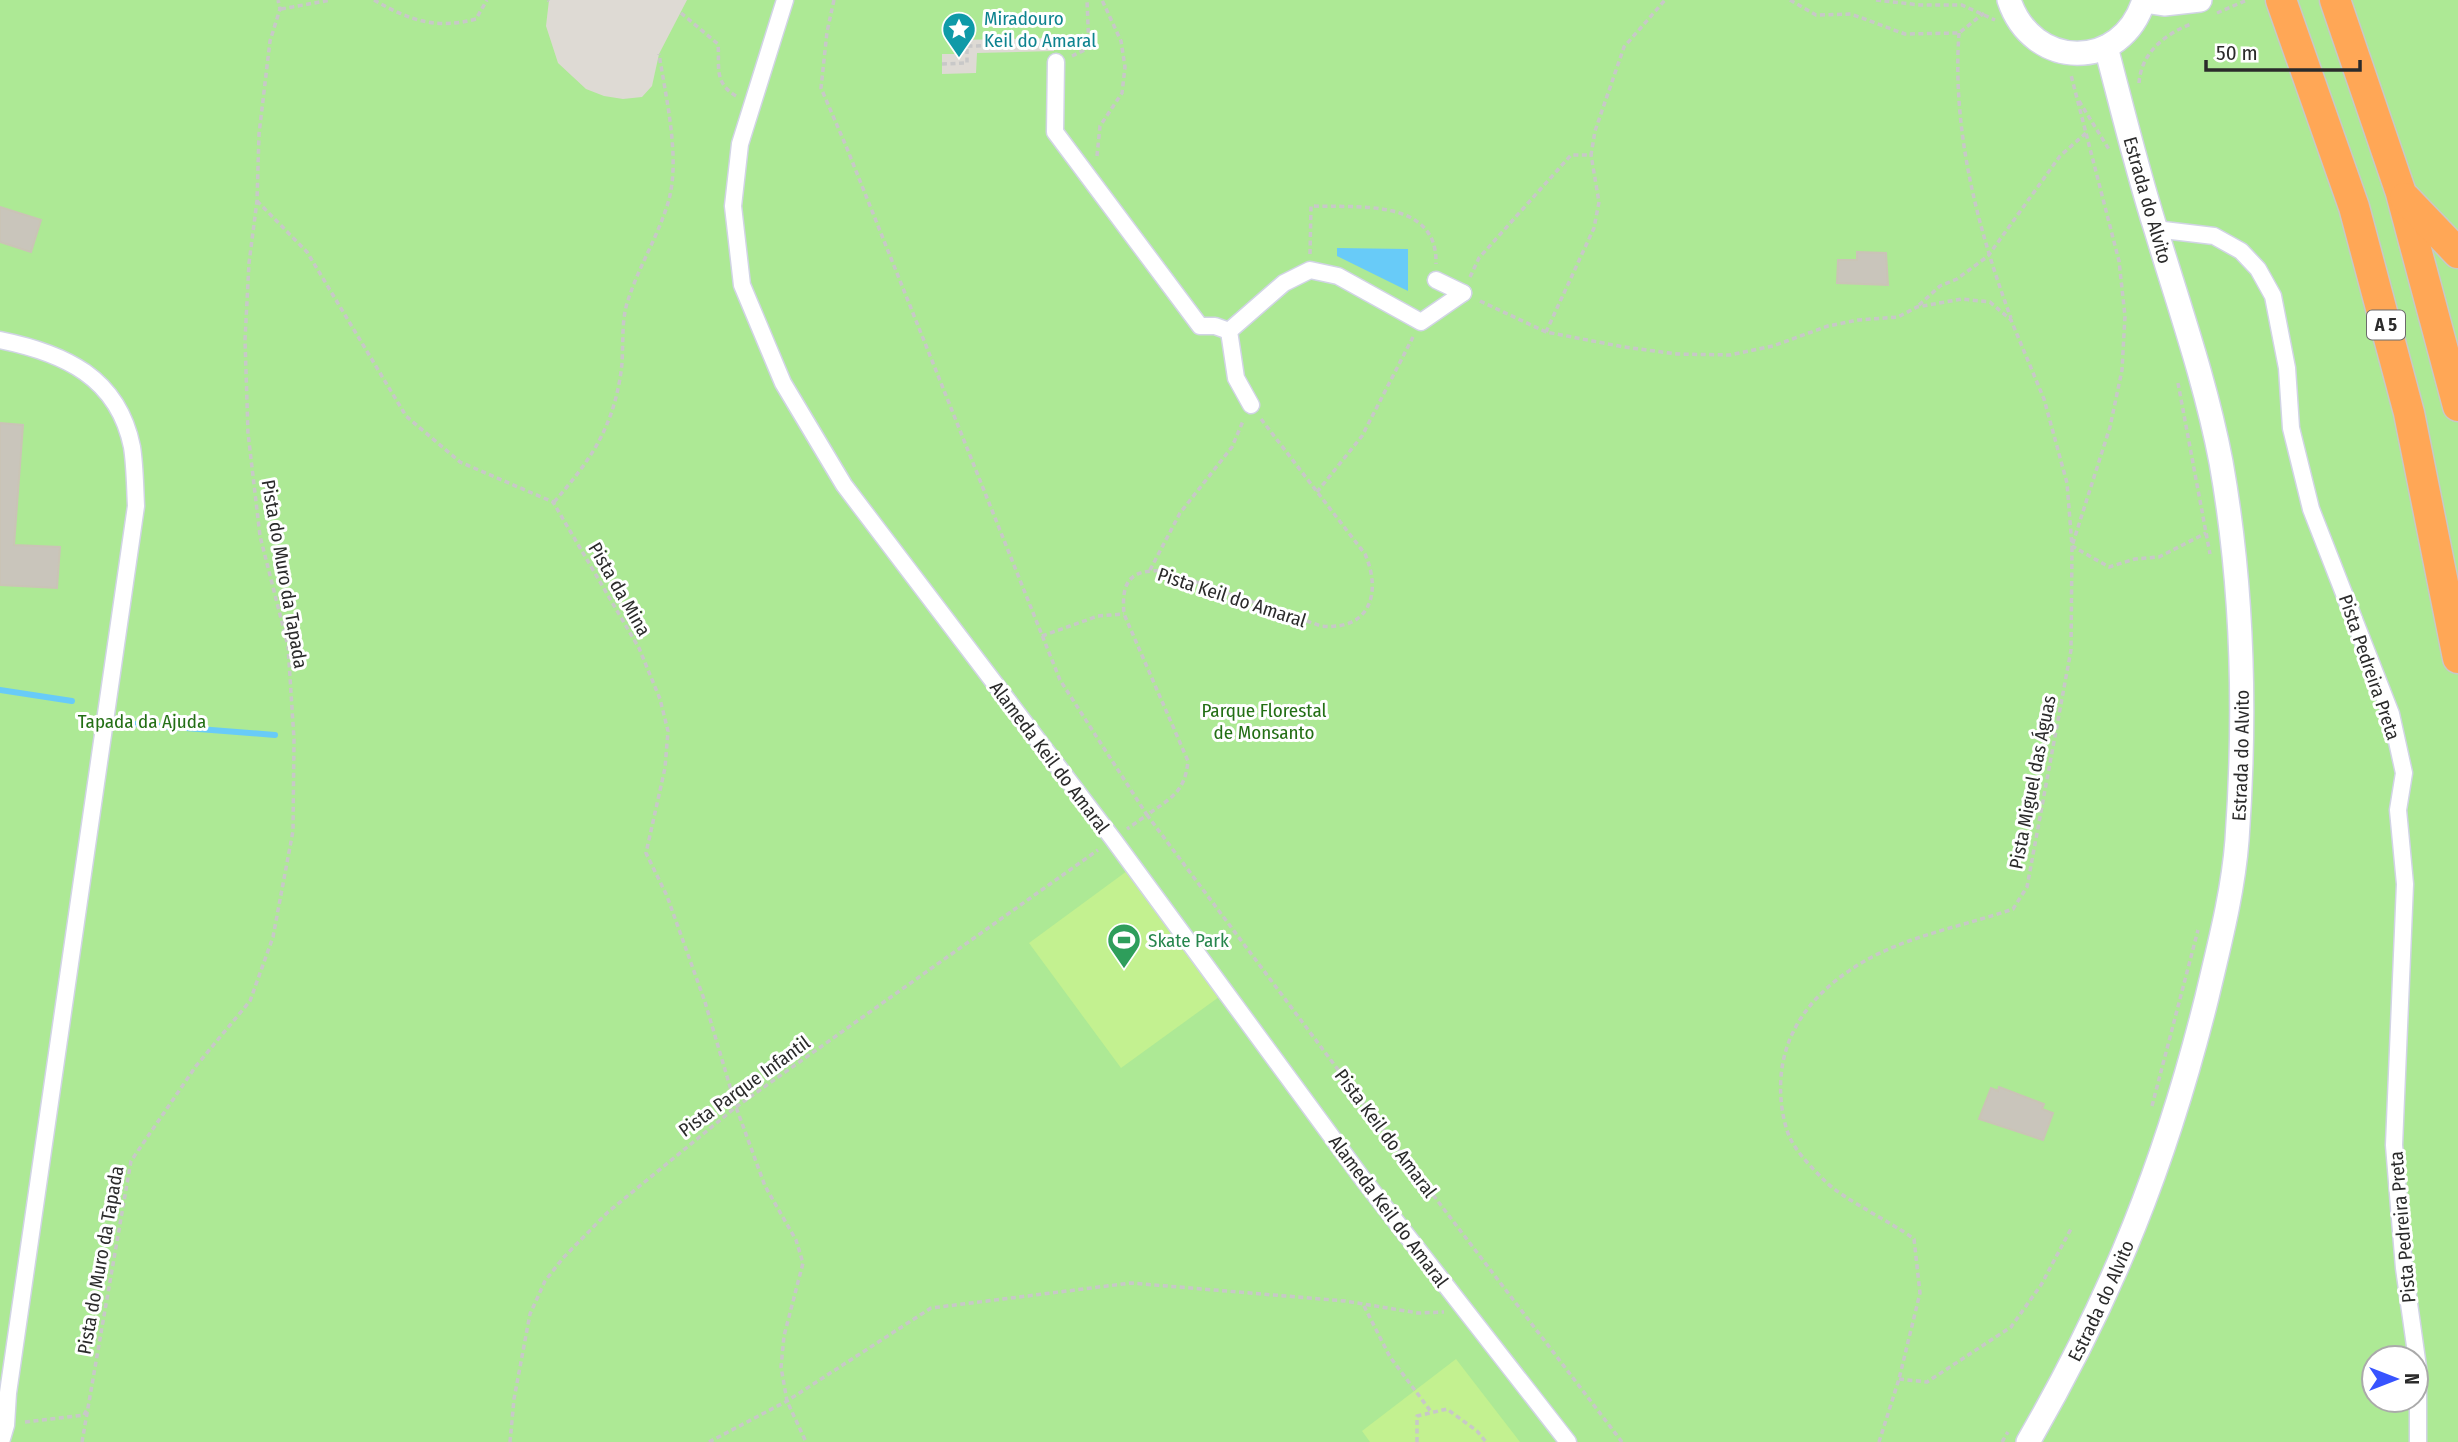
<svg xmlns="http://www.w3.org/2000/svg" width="2458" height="1442" font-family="'Fira Sans Condensed',sans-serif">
<rect width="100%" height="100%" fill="#eee7dc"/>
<path fill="#ade995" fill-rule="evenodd" d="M0,0H2458V1442H0ZM2374,1358H2416V1400H2374Z"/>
<g fill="#c3f190">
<path d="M1127,871L1219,997L1121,1068L1029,943Z"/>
<path d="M1456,1359L1520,1442H1370L1362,1431Z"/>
</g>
<g fill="#dedad4">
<path d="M549,0H687L659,54L652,86L642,97L623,99L604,96L586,89L558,63L546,26Z"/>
<path d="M1053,38L1054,51L977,53L976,73L942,74V54H958L957,40Z"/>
</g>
<path fill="#68cbf8" d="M1337,248L1408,249V291L1337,256Z"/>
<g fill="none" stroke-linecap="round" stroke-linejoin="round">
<g stroke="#68cbf8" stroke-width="6">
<path d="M0,690L72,701"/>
<path d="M135,724L275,735"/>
</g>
</g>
<g fill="#c9c5bb" stroke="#cac4b6" stroke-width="2">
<path d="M0,207L41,220L31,252L0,242Z"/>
<path d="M1857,252L1886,253L1888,285L1837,283L1838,260H1857Z"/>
<path d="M0,423L23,425L14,545L60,547L57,588L0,585Z"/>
<path d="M1999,1087L2044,1104L2042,1109L2053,1113L2043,1140L1979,1119L1991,1088L1998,1091Z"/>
</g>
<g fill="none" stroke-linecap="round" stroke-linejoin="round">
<g stroke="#d1d4e5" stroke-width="19">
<g id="street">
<path d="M785,0L740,144L733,206L742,285L783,383L844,485L1113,839L1362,1178L1568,1442"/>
<path d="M1056,62L1055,132L1200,326H1215L1229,331"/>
<path d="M2155,229L2214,236L2241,251L2258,269L2273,296L2287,368L2291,428L2311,509L2391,714L2404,773L2398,810L2405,884L2394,1145L2404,1268L2418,1367V1442"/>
<path d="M1436,280L1463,293"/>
<path d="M0,340C64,353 118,377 132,447C135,466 135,487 136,506L8,1393L6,1425L1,1442"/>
<path d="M1251,405L1236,378L1229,331L1284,283L1310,270L1338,276L1421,322L1463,293"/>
</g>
</g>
<g stroke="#d1d4e5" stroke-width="26">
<g id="secondary">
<path d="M2009,0C2032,70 2122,72 2144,0"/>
<path d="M2144,1L2164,4L2200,0"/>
<path id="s1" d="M2028,1442C2113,1295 2166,1162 2207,997C2219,946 2233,893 2237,840C2246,714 2243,586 2221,462C2206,383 2179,306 2156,230C2137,170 2122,108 2106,47"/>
</g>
</g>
<g stroke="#c8c8c8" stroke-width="33">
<g id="highway">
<path d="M2281,0L2354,207L2409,413L2458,658"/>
<path d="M2335,0L2401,193L2458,406"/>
<path d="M2405,198L2458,253"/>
</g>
</g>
<g stroke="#c8c8c8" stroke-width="3.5" stroke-dasharray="5 3.5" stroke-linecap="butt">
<path d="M374,0C409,20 436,30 476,19L487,0"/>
<path d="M548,0L549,1"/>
<path d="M834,0L827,32L821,88L846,146L1060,680L1147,815L1127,829"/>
<path d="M1790,0L1816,15L1851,14L1905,34L1959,33L1984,13"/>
<path d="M1876,0L1920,5H1962L1995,20"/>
<path d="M281,9L331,0"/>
<path d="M681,13L718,44C720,66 713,82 736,96"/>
<path d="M2217,13L2247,0"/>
<path d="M1959,33C1952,130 1977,227 2011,318"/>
<path d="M1072,56L1089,48L1087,0"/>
<path d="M942,64L967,63V46L1049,45"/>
<path d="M2139,83C2141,53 2165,34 2191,24"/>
<path d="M2079,101L2110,151"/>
<path d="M1097,156L1100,126L1122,93L1125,67L1121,41L1102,0"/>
<path d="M257,201L307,252L406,416L460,462L553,502L639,648L660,699L668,731L665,768L646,853L667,896L705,1002L736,1107L765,1186L796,1240L803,1263L784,1336L781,1367L787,1401L806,1442"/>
<path d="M1310,254L1311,206C1355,208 1438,197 1436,264"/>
<path d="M1470,277L1479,258L1571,155H1591L1595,131L1624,47L1665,0"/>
<path d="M1480,301L1546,332L1624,347L1677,354L1730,355L1773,346L1828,326L1858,320L1898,317L1917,307L1962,299L1990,302L2011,320L2044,399L2067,483L2072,546L2109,567L2135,559L2159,557L2206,533"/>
<path d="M1919,305L1940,286L1957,279L1988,256L2060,156L2086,133"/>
<path d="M1546,332L1594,228L1599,202L1591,155"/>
<path d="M2178,383L2210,554"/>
<path d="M1261,419L1365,554C1382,593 1370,631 1321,626L1165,571C1131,569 1121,580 1124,614L1188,761C1185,792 1171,798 1147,815L1378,1123L1622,1442"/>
<path d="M1317,492L1362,436L1413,337"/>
<path d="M554,502C590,461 613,428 621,372C624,351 621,328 626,307C636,271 657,239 668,203C681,160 666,98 659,54"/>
<path d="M1150,570L1180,513L1232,447L1243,421"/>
<path d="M1042,636L1098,616L1124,614"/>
<path d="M2152,1106L2198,930"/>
<path d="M1364,1306L1390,1357L1432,1413"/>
<path d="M1899,1379L1927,1382L2011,1327L2041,1285L2072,1227"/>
<path d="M25,1422L84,1415L87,1409"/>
<path d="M82,1442L131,1161L196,1066L250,1001L273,937L293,831L294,739L288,646L260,536L248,433L245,340L249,263L257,201L259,134L270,41L280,9L278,0"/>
<path d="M510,1442L514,1399L530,1314L545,1281L563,1258L608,1212L736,1107L1098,850"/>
<path d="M709,1442L787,1401L931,1308L1131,1283L1345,1301L1418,1313L1444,1312"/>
<path d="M1417,1442V1416L1447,1409L1477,1431L1486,1442"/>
<path d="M1879,1442L1899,1379L1920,1293L1914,1239C1890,1221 1844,1200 1825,1181C1813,1169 1799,1155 1791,1140C1785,1128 1782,1112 1781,1099C1776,1032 1816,987 1872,957C1916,934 1967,925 2013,909L2027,887L2071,650L2072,546L2110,427L2122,370L2125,316L2119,261L2071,75"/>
<path d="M2002,1442L2008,1432"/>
</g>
<use href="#street" stroke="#fff" stroke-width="16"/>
<use href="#secondary" stroke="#fff" stroke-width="23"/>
<use href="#highway" stroke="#ffa756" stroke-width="30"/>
</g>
<defs>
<g id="sight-pin" transform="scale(1.75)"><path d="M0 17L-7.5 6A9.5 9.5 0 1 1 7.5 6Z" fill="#0f9aa8" stroke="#fff"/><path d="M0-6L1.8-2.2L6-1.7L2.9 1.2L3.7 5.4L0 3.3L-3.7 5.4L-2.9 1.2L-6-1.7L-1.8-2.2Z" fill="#fff"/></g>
<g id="stadium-pin" transform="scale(1.75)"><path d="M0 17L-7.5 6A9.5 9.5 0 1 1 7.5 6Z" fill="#2e9e5b" stroke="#fff"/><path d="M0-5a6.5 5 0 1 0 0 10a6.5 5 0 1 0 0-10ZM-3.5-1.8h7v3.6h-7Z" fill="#fff"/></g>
</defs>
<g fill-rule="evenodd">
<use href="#sight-pin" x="959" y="29"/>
<use href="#stadium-pin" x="1124" y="940"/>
</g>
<g text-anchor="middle" stroke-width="6" stroke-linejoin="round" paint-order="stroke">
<rect fill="#fff" stroke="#6b6b6b" stroke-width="2" x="2367" y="310.5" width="38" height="29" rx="5"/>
<g font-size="18" font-weight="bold" fill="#2b2b2b">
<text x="2386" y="331">A 5</text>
</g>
<g font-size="19" fill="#0d838f" stroke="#fff" text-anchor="start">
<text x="984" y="25">Miradouro<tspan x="984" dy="22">Keil do Amaral</tspan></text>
</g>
<g font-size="19" fill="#2b2b2b" stroke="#fff">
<text transform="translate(2148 200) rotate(74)" y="7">Estrada do Alvito</text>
<text transform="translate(285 574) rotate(80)" y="7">Pista do Muro da Tapada</text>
<text transform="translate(620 589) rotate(60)" y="7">Pista da Mina</text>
<text transform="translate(1232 597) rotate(18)" y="7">Pista Keil do Amaral</text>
<text transform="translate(2370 667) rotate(71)" y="7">Pista Pedreira Preta</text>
<text dy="7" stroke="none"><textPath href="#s1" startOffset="726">Estrada do Alvito</textPath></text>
<text transform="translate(1050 757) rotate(53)" y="7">Alameda Keil do Amaral</text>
<text transform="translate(2032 782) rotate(-79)" y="7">Pista Miguel das Águas</text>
<text transform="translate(744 1086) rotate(-36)" y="7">Pista Parque Infantil</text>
<text transform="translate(1386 1133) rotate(53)" y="7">Pista Keil do Amaral</text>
<text transform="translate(1389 1211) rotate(53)" y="7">Alameda Keil do Amaral</text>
<text transform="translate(2402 1227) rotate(-95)" y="7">Pista Pedreira Preta</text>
<text transform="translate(100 1260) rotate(-80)" y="7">Pista do Muro da Tapada</text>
<text dy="7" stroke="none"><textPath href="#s1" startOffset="159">Estrada do Alvito</textPath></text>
</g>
<g font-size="19" fill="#236f15" stroke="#fff">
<text x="1264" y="717">Parque Florestal<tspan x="1264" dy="22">de Monsanto</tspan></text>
<text x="142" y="728">Tapada da Ajuda</text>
</g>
<g font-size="19" fill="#27864d" stroke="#fff" text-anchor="start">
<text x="1148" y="947">Skate Park</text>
</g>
</g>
<g transform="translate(2395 1379) rotate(90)"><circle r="33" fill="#ffffff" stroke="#aaaaaa" stroke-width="2"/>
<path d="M0-5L12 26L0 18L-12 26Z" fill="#3854ff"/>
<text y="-10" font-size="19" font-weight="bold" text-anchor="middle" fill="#2b2b2b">N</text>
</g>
<path d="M2206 60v10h154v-10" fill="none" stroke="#2b2b2b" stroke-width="3.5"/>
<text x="2216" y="60" font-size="21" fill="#2b2b2b" stroke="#ffffff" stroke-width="5" paint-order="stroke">50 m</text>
</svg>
